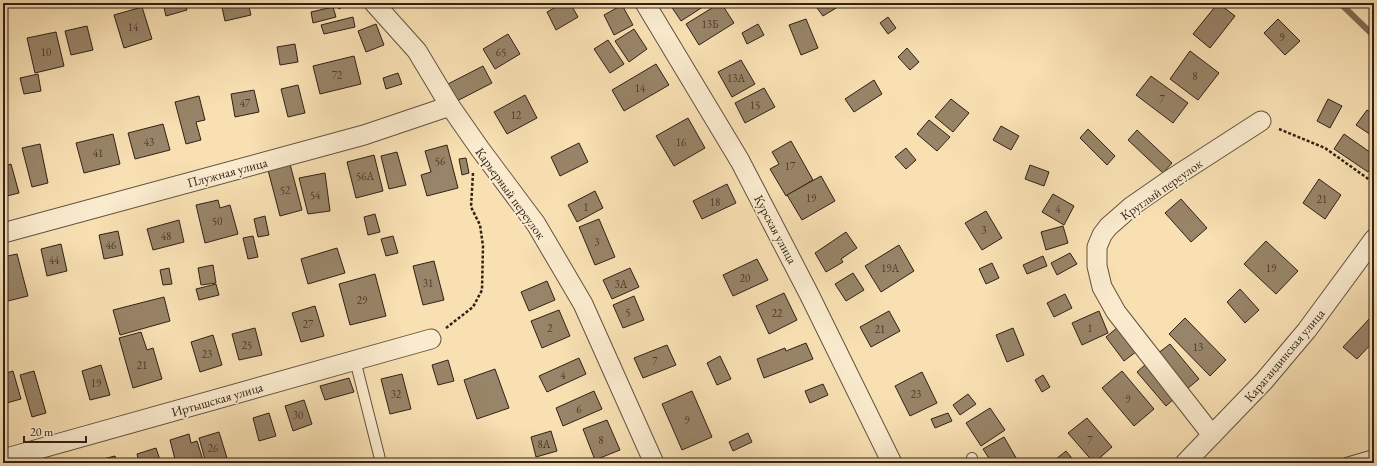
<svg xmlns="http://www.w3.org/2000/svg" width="1377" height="466" font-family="'EB Garamond',serif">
<rect width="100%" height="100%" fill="#f8e0b3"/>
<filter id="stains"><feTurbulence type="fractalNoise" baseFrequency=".005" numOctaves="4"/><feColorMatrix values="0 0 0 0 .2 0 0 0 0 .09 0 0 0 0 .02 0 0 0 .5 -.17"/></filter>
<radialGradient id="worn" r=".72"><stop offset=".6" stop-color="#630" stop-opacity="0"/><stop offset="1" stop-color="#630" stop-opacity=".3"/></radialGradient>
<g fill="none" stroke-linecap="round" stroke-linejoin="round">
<path stroke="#806d55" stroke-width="6" d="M1340,3L1374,36"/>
</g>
<g fill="#988468" stroke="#312117">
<path d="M163,3H185L187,10L166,16Z"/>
<path d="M221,3H248L251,15L225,21Z"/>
<path d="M335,3H349L339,9Z"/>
<path d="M458,3H470L461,8Z"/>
<path d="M563,3H570L578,17L556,30L547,12Z"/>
<path d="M669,3H709L681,21Z"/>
<path d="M720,3H721L734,23L699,45L686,24Z"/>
<path d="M825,3H839L841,5L823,16L817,8Z"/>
<path d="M1218,3L1235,16L1210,48L1193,34Z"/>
<path d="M622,5L633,25L614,35L604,15Z"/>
<path d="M142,7L152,39L124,48L114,15Z"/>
<path d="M333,7L336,17L313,23L311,12Z"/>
<path d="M353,17L355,27L324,34L321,25Z"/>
<path d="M888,17L896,28L888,34L880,23Z"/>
<path d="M806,19L818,48L801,55L789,25Z"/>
<path d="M1278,19L1300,41L1285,55L1264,33Z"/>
<path d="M376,24L384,45L366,52L358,31Z"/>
<path d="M758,24L764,35L747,44L742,33Z"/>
<path d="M87,26L93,50L71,55L65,31Z"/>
<path d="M634,29L647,49L629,62L615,41Z"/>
<path d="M56,32L64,66L35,73L27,38Z"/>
<path d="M508,34L520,54L495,69L483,49Z"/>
<path d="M608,40L624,64L610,73L594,49Z"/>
<path d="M295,44L298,62L280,65L277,47Z"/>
<path d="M907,48L919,62L910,70L898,57Z"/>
<path d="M1190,51L1219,73L1198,100L1170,79Z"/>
<path d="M354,56L361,84L320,94L313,66Z"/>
<path d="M741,60L755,84L732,97L718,72Z"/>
<path d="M656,64L669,85L624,111L612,90Z"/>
<path d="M483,66L492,83L455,102L446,85Z"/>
<path d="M398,73L402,84L386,89L383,78Z"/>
<path d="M38,74L41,91L24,94L20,78Z"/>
<path d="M1151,76L1188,103L1173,123L1136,95Z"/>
<path d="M874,80L882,94L854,112L845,99Z"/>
<path d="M298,85L305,113L288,117L281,89Z"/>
<path d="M764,88L775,107L745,123L735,103Z"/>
<path d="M254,90L259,112L235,117L231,94Z"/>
<path d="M525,95L537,118L507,134L494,112Z"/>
<path d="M199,96L205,120L196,122L201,140L186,144L175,102Z"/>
<path d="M951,99L969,113L953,132L935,117Z"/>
<path d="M1328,99L1342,106L1330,128L1317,121Z"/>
<path d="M1367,110L1374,115V137L1356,125Z"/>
<path d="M688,118L705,148L674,166L656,136Z"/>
<path d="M929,120L950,137L937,151L917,134Z"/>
<path d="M163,124L170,150L135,159L128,133Z"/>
<path d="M1001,126L1019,136L1011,150L993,140Z"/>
<path d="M1088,129L1115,156L1107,165L1080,138Z"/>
<path d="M1137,130L1172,163L1163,173L1128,140Z"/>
<path d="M113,134L120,164L84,173L76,143Z"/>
<path d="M1344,134L1374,155V163L1368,172L1334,149Z"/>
<path d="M791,141L813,180L786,196L770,169L779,164L772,152Z"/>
<path d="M579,143L588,162L560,176L551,157Z"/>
<path d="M40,144L48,183L32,187L22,148Z"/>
<path d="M447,145L458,188L427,196L421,175L431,172L425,151Z"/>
<path d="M906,148L916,160L906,169L895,157Z"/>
<path d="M397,152L406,185L389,189L381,156Z"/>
<path d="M374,155L383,191L356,198L347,162Z"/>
<path d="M466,158L469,173L462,175L459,159Z"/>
<path d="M11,164L19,193L3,197V167Z"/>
<path d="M290,164L302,210L280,216L268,170Z"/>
<path d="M1030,165L1049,172L1044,186L1025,179Z"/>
<path d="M325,173L330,211L308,214L299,178Z"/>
<path d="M821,176L835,201L802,220L787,195Z"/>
<path d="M1319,179L1341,195L1325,219L1303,203Z"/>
<path d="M727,184L736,203L702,219L693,201Z"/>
<path d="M595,191L603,208L577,222L568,205Z"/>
<path d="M1053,194L1074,206L1064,225L1042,212Z"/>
<path d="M1181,199L1207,228L1191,242L1165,213Z"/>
<path d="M218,200L220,208L230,205L238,234L205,243L196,205Z"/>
<path d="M986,211L1002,238L982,250L965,223Z"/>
<path d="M375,214L380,232L368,235L364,217Z"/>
<path d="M265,216L269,235L258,237L254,219Z"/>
<path d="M599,219L615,257L595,265L579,227Z"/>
<path d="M179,220L184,242L153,250L147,229Z"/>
<path d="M1063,226L1068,243L1046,250L1041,232Z"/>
<path d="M118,231L123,255L104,259L99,235Z"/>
<path d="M846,232L857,248L841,259L843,262L826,272L815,253Z"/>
<path d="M253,236L258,257L248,259L243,238Z"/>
<path d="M393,236L398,253L386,256L381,239Z"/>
<path d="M1266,241L1298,271L1276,294L1244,264Z"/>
<path d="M61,244L67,271L47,276L41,249Z"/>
<path d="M899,245L914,271L881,292L865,266Z"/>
<path d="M337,248L345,273L308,284L301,259Z"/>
<path d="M1070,253L1077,264L1057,275L1051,263Z"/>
<path d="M17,254L28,296L4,302L3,297V257Z"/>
<path d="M1043,256L1047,266L1027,274L1023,265Z"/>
<path d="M757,259L768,280L733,296L723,275Z"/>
<path d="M434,261L444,300L423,305L413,266Z"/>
<path d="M992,263L999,278L986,284L979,269Z"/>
<path d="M213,265L216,283L201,285L198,268Z"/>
<path d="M169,268L172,284L163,285L160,270Z"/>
<path d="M630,268L639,287L612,299L603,280Z"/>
<path d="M853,273L864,290L846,301L835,284Z"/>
<path d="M375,274L386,316L350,325L339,284Z"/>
<path d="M547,281L555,300L529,311L521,292Z"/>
<path d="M216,284L219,295L199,300L196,289Z"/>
<path d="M1240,289L1259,310L1245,323L1227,302Z"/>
<path d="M784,293L797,320L769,334L756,306Z"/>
<path d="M1065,294L1072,308L1054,317L1047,303Z"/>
<path d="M634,296L644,320L623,328L613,305Z"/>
<path d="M164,297L170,321L120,335L113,310Z"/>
<path d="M315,306L324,336L301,342L292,313Z"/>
<path d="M559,310L570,336L542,348L531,321Z"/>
<path d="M889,311L900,331L871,347L860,327Z"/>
<path d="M1099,311L1108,333L1082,345L1072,323Z"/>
<path d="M1371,317L1374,319V341L1357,359L1343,347Z"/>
<path d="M1185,318L1226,360L1210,376L1169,334Z"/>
<path d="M1118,327L1137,351L1124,361L1106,337Z"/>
<path d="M255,328L262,355L239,360L232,334Z"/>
<path d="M1013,328L1024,355L1007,362L996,335Z"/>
<path d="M141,332L147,350L153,348L162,379L133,388L119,338Z"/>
<path d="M213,335L222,365L200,372L191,342Z"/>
<path d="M806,343L813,359L764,378L757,359L785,348L786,351Z"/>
<path d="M1170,344L1199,379L1187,389L1157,354Z"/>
<path d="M667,345L676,365L643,378L634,358Z"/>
<path d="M720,356L731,379L717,385L707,363Z"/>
<path d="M579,358L586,374L547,392L539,376Z"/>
<path d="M448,360L454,381L438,385L432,365Z"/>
<path d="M1146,364L1175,398L1166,406L1137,372Z"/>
<path d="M101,365L110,395L90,400L82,371Z"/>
<path d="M495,369L509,408L477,419L464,380Z"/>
<path d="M13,371L21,399L3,404V374Z"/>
<path d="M34,371L46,413L32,417L20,375Z"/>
<path d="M1122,371L1154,409L1134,426L1102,388Z"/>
<path d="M922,372L937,403L910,416L895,386Z"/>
<path d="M402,374L411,409L390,414L381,379Z"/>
<path d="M1043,375L1050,387L1042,392L1035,380Z"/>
<path d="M349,378L354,392L325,400L320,386Z"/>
<path d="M823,384L828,395L810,403L805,391Z"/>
<path d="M594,391L602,409L563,426L556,408Z"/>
<path d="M692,391L712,437L682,450L662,404Z"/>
<path d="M968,394L976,404L960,415L953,405Z"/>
<path d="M304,400L312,424L293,431L285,406Z"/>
<path d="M990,408L1005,430L981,446L966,423Z"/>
<path d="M269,413L276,436L259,441L253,418Z"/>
<path d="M948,413L952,421L935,428L931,419Z"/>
<path d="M1087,418L1112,447L1094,463L1068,433Z"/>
<path d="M607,420L620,450L595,460L583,429Z"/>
<path d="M551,431L557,451L536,457L531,437Z"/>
<path d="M219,432L227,458L211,463H206L199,438Z"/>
<path d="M748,433L752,442L733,451L729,442Z"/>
<path d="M189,434L191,443L197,441L204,463H176L170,440Z"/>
<path d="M1004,437L1019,463H992L983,449Z"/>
<path d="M156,448L161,463H139L137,454Z"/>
<path d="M1066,451L1076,463H1051Z"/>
<path d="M115,456L117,463H87Z"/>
</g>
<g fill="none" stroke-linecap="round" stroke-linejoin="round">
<g stroke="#63513e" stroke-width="12">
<g id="service">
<path d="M355,360L381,463"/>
<path d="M972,463V458"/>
<path d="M1346,463L1370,456"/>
</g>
</g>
<g stroke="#63513e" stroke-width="21">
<g id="minor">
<path d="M374,3L417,51L450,106L480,149L536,224L583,304L654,463"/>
<path d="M645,3L740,161L809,294L892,463"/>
<path d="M3,233L364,135L450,106"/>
<path d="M1212,435L1116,312L1102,287L1097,266V247L1102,235L1108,227L1132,206L1168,181L1261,121"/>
<path d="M3,459L431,339"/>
<path d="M1185,463L1264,381L1307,330L1374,239"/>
</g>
</g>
<g stroke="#312117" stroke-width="2.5" stroke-dasharray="3 2" stroke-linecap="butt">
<path d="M1279,129L1325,148L1374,183"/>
<path d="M446,328L473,307L482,290L483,246L480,225L471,207L473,173"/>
</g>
<use href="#service" stroke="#faebce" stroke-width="10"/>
<use href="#minor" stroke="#faebce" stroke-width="19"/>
</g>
<g text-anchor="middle" stroke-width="3.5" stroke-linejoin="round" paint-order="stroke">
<g font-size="11" fill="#4b3a2b">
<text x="710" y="28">13Б</text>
<text x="133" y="31">14</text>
<text x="1282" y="41">9</text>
<text x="46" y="56">10</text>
<text x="501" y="56">65</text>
<text x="337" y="79">72</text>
<text x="1195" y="80">8</text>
<text x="736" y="82">13А</text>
<text x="640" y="92">14</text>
<text x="1162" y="103">7</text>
<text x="245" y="107">47</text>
<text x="755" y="109">15</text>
<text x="516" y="119">12</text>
<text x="149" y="146">43</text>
<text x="681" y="146">16</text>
<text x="98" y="157">41</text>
<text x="440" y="165">56</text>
<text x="790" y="170">17</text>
<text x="365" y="180">56А</text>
<text x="285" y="194">52</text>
<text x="315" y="199">54</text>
<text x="811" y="202">19</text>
<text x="1322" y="203">21</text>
<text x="715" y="206">18</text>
<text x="586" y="211">1</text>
<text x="1058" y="213">4</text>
<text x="217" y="225">50</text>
<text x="984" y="234">3</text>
<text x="166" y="240">48</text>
<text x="597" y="246">3</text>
<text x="111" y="249">46</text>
<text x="54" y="264">44</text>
<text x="890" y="272">19А</text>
<text x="1271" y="272">19</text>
<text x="745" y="282">20</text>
<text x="428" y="287">31</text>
<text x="621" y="288">3А</text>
<text x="362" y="304">29</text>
<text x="628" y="316">5</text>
<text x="777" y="317">22</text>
<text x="308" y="328">27</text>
<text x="550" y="332">2</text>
<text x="1090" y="332">1</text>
<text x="880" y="333">21</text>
<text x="247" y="349">25</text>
<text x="1198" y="351">13</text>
<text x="207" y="358">23</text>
<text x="655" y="365">7</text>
<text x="142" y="369">21</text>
<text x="563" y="379">4</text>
<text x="96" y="387">19</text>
<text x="396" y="398">32</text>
<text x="916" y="398">23</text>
<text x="1128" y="403">9</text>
<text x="579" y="413">6</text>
<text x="298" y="419">30</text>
<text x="687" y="424">9</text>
<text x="601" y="444">8</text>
<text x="1090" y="444">7</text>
<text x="544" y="448">8А</text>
<text x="213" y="452">26</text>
</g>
<g font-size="13" fill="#312117" stroke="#faebce">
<text transform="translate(227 172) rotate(-15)" y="5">Плужная улица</text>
<text transform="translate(1161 189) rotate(-35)" y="5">Круглый переулок</text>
<text transform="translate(511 193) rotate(54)" y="5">Карьерный переулок</text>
<text transform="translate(776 229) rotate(62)" y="5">Курская улица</text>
<text transform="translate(1284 355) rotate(-50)" y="5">Карагандинская улица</text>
<text transform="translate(217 399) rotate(-16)" y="5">Иртышская улица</text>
</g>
</g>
<rect width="1377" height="466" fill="none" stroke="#f8e0b3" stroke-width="16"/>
<rect x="4" y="4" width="1369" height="458" fill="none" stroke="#312117" stroke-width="2"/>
<rect x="8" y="8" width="1361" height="450" fill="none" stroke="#312117"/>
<path d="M24 436v6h62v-6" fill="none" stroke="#312117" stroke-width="2"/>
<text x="30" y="436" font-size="12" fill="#312117" stroke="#faebce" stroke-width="3" paint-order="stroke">20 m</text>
<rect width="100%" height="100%" filter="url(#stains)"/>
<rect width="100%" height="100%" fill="url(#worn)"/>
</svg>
